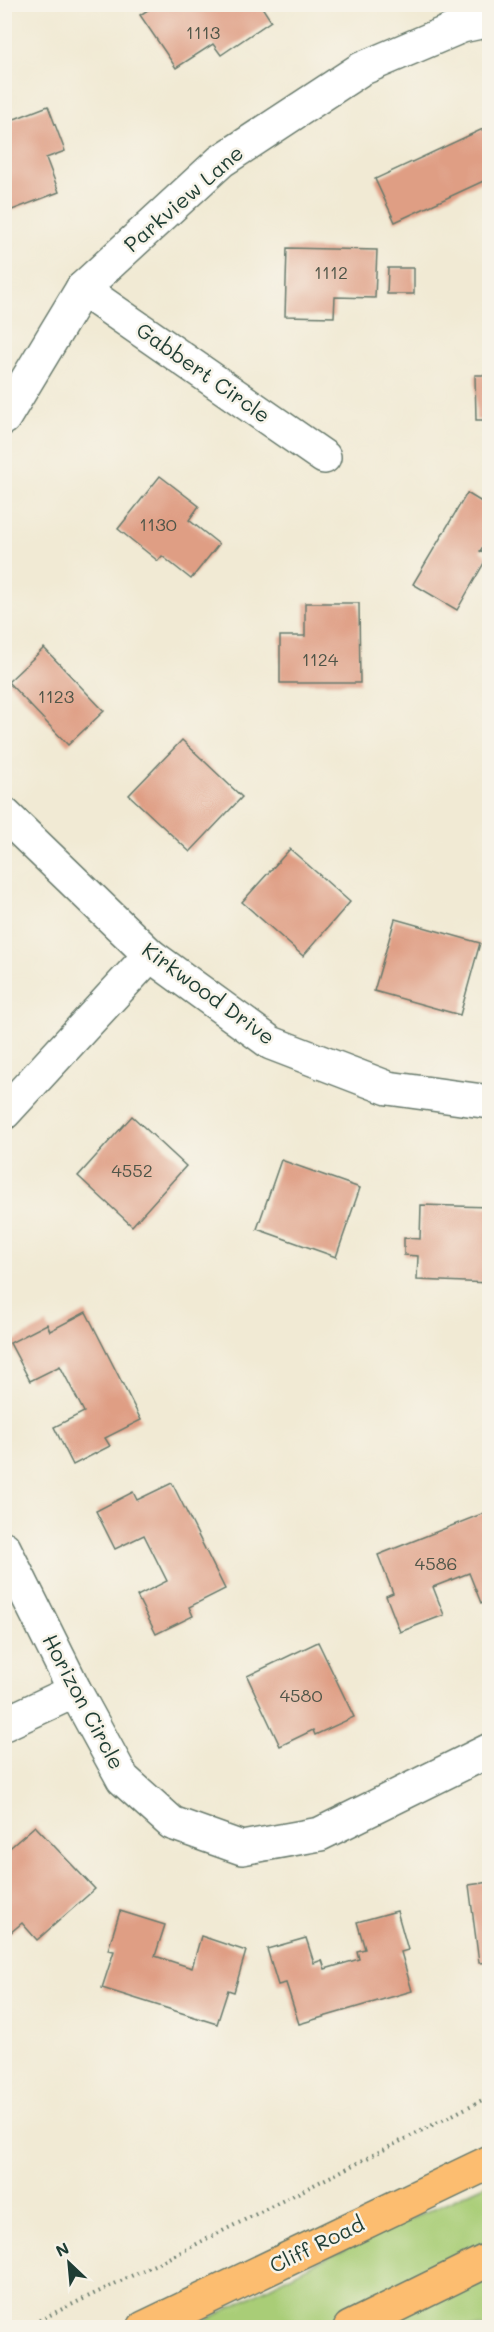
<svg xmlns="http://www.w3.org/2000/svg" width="494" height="2332" font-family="Mali,sans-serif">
<rect width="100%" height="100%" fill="#f7f3e8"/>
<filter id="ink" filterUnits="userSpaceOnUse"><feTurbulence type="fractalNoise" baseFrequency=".0167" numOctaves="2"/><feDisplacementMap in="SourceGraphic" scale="12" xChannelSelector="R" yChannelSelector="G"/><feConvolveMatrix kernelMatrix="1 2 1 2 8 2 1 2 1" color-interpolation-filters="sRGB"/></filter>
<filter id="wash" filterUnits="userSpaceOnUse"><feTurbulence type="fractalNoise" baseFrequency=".008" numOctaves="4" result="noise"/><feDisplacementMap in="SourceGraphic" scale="24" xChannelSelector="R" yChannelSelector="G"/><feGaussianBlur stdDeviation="1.35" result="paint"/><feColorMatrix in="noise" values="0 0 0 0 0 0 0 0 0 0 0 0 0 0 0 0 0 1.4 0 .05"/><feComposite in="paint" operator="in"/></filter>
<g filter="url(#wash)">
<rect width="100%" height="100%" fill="#f1ead4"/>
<path fill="#a9cd77" stroke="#648556" stroke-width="1.5" d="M489,2183V2327L191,2328L319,2261Z"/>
<g id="blocks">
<g fill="#df9e84">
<path d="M157,4H260L271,21L221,55L213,44L176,68L140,15Z"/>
<path d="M48,106L65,151L46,158L59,192L7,212L4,123Z"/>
<path d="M485,128L490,138V178L395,222L375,179Z"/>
<path d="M287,248L377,250L375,298L335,297L334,317L285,316Z"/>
<path d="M388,268H414V294H387Z"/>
<path d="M475,375H490V420H476Z"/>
<path d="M160,476L199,506L189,520L219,544L191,579L162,556L158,561L118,529Z"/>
<path d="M467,493L490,507V536L480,551L488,556L457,610L413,584Z"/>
<path d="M305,603H359L360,683H280V636H305Z"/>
<path d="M44,648L104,711L68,745L8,682Z"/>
<path d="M182,740L242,797L190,852L129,795Z"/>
<path d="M290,849L350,902L303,956L242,902Z"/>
<path d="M395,919L480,943L460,1015L374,991Z"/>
<path d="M132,1116L186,1166L132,1226L78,1176Z"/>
<path d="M281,1160L360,1188L336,1257L257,1229Z"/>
<path d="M421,1205L490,1207V1283L417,1280L418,1256L404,1255V1238L420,1239Z"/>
<path d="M86,1312L141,1420L105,1438L110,1446L73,1465L54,1427L84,1412L60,1366L30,1381L10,1343L47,1324L50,1331Z"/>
<path d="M172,1483L225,1589L189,1607L193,1616L156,1634L137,1596L167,1581L144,1535L115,1549L96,1511L133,1492L137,1500Z"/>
<path d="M489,1511L490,1598L481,1603L469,1573L433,1587L444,1615L400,1632L386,1596L393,1593L378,1555Z"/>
<path d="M318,1642L354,1717L315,1735L313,1730L280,1746L247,1676Z"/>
<path d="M35,1826L95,1889L37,1940L22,1923L10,1933L4,1927V1853Z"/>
<path d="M490,1882V1962L479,1963L469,1885Z"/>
<path d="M120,1911L165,1925L155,1956L192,1968L201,1936L246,1951L234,1992L228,1990L217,2024L102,1988L114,1951L108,1950Z"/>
<path d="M397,1911L408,1950L401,1952L412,1991L299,2024L286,1983L278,1985L267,1949L306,1938L314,1963L322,1960L325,1969L359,1959L357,1951L365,1949L357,1922Z"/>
</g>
</g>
</g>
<g filter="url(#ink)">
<use href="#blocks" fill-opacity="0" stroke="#687a6c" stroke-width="1.5"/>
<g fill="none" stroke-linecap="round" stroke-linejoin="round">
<g stroke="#687a6c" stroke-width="36">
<g id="minor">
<path d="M82,289L324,457"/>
<path d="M4,418L82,289L221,161L361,69L462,26L490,20"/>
<path d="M4,814L150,955L271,1043L388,1088L490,1102"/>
<path d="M4,1113L150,955"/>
<path d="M4,1548L75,1691L123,1779L172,1823L242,1848L320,1834L490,1750"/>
<path d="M4,1724L75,1691"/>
</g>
</g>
<g stroke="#687a6c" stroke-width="36">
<g id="major">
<path d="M144,2328L490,2162"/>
<path d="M350,2328L490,2259"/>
</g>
</g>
<g stroke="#687a6c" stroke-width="4" stroke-dasharray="1.5 4.5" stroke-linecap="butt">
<path d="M23,2328L179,2253L490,2096"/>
<path d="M478,2328L490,2321"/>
</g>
<use href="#minor" stroke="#fff" stroke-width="33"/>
<use href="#major" stroke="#fcbd6f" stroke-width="33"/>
</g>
</g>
<g text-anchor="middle" stroke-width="5" stroke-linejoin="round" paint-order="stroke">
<g font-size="18" fill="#4f5548">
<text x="203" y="39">1113</text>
<text x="331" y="279">1112</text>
<text x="158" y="531">1130</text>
<text x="320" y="666">1124</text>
<text x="56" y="703">1123</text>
<text x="132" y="1177">4552</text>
<text x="436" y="1570">4586</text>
<text x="301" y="1702">4580</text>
</g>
<g font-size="21" fill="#1f3d34" stroke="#f7f3e8">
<text transform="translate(184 199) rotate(-41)" y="7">Parkview Lane</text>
<text transform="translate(203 373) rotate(35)" y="7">Gabbert Circle</text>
<text transform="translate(208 994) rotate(36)" y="7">Kirkwood Drive</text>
<text transform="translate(83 1702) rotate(62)" y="7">Horizon Circle</text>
<text transform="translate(317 2245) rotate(-26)" y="7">Cliff Road</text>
</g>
</g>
<rect width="494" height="2332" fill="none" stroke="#f7f3e8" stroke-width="24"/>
<g transform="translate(69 2263) rotate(334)" stroke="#f7f3e8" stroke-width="4.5" paint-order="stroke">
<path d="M0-4.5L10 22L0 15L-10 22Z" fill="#1f3d34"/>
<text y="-9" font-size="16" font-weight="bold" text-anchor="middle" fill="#1f3d34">N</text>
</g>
</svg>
